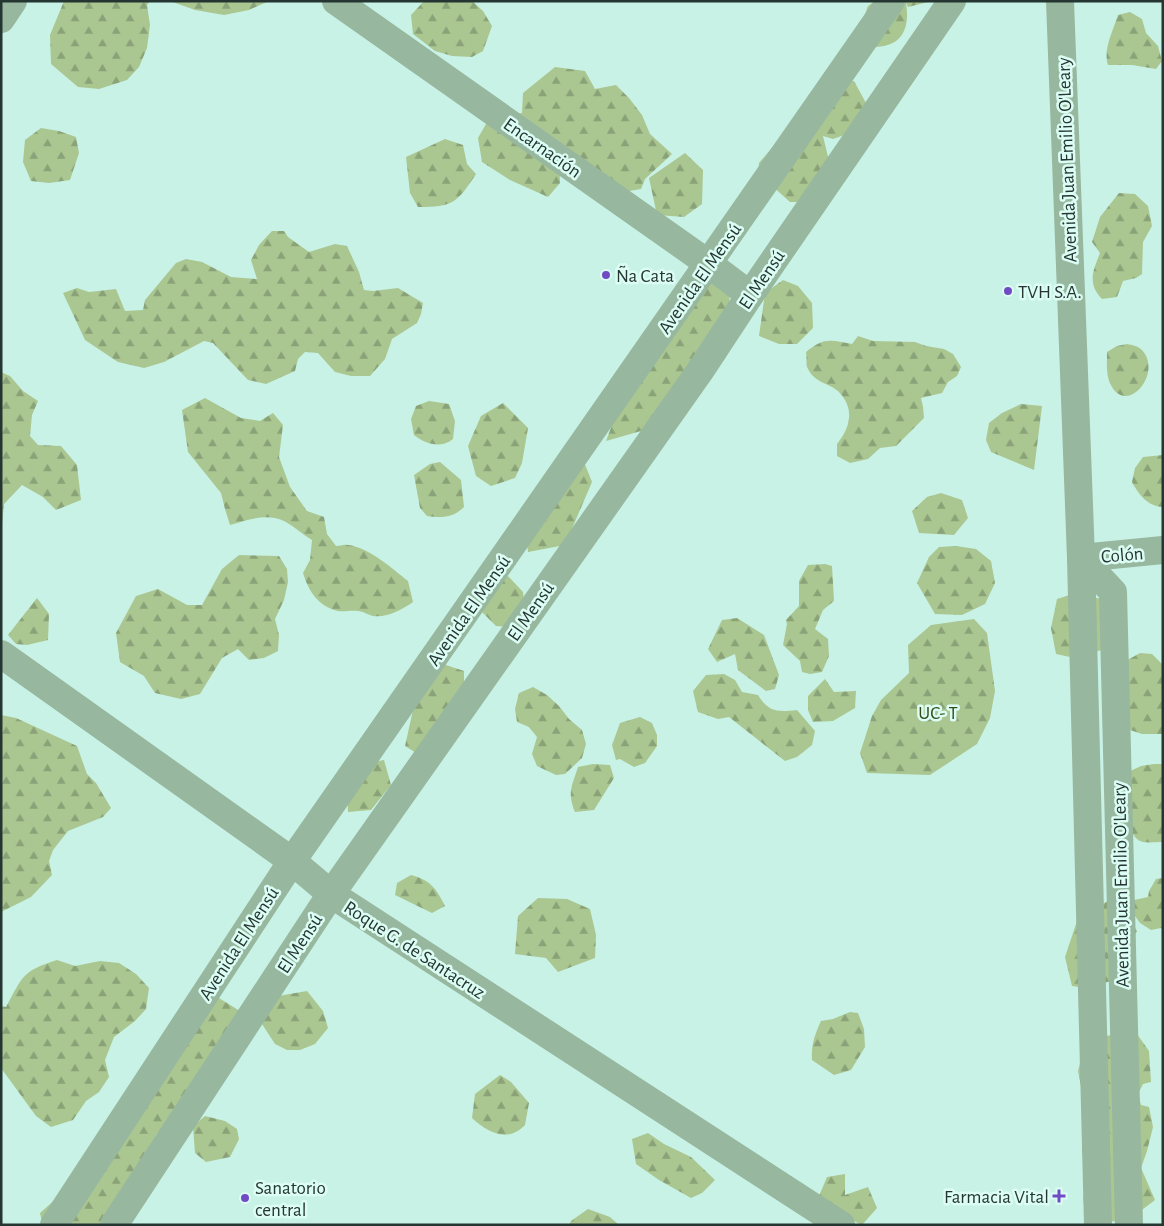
<svg xmlns="http://www.w3.org/2000/svg" width="1164" height="1226" font-family="'Alegreya Sans',sans-serif">
<defs>
<pattern id="forest-firs" width="22" height="20" patternUnits="userSpaceOnUse" patternTransform="scale(1.25)"><rect width="22" height="20" fill="#aac691"/><path d="M5 1l3.5 6h-7zM16 11l3.5 6h-7z" fill="#8aa277"/></pattern>
</defs>
<rect width="100%" height="100%" fill="#c8f2e6"/>
<g fill="url(#forest-firs)">
<path d="M64,1H150L147,5L150,25L147,48L139,67L127,80L99,89L78,87L51,64L50,35Z"/>
<path d="M170,1H269L249,10L224,15L195,10Z"/>
<path d="M424,1H472L483,11L492,26L483,51L472,57L452,56L435,51L413,34L411,15Z"/>
<path d="M875,1H932L908,7L906,3C910,27 903,46 876,47L862,22L868,6Z"/>
<path d="M1130,12L1142,19L1146,33L1158,46L1162,61L1156,69L1132,65H1108C1103,49 1113,31 1118,15Z"/>
<path d="M555,67L585,71L595,89L616,85L629,98L642,115L650,134L672,154L645,179L641,189L611,194L559,151L560,183L548,197L510,180L482,162L478,138L490,117L522,113L523,93Z"/>
<path d="M854,81L866,103L853,132L833,139L823,136L829,161L823,202H790L758,173L759,163L787,130L841,82Z"/>
<path d="M41,128L59,131L76,137L79,153L70,180L49,183L31,181L23,162L25,140Z"/>
<path d="M445,139L463,145L467,164L476,174C457,203 453,207 418,207L410,193L406,157Z"/>
<path d="M685,153L703,170L702,204L684,217L657,215L649,178Z"/>
<path d="M1119,193L1135,194L1148,206L1152,226L1143,242L1142,274L1136,278L1123,281L1117,297L1102,299C1087,283 1093,271 1100,253L1092,242L1100,217Z"/>
<path d="M272,231H284L288,237L309,252L335,244L347,246L359,272L364,290L373,291L398,288L423,303L421,314L417,323L392,339L385,359L370,376H351L335,372L318,353L305,352L298,359L295,371L266,384L248,380L213,343L204,341L164,362L144,368L118,362L85,340L63,293L77,288L89,292L116,289L125,311L143,310L145,300L176,263L186,259L202,262L231,277L257,279L251,260L259,245Z"/>
<path d="M783,280L798,286L812,303L813,328L797,344H779L759,336L765,293Z"/>
<path d="M713,283L730,285L729,313L732,346L724,360L700,371L648,429L606,441L635,364L695,284Z"/>
<path d="M858,336L873,341L915,342L926,346L944,349L953,354L961,367L957,376L948,382L942,393L921,398L923,407L924,418L896,446L880,448L868,459L850,463L837,456V444C851,427 855,408 838,391C827,382 814,383 807,367C806,363 807,356 806,352C824,337 830,340 852,344Z"/>
<path d="M1127,344C1132,345 1138,346 1142,350C1164,374 1125,418 1110,383C1106,374 1107,363 1107,352L1117,346Z"/>
<path d="M1,372L10,376L23,391L38,401L32,415L30,436L38,445L61,446L77,465L81,500L56,510L43,497L22,485L4,504L2,524Z"/>
<path d="M205,398L241,418L260,421L273,413L283,425L279,457L290,487L307,511L324,517L327,534L336,546C340,546 344,544 348,545C368,547 393,569 408,581L413,602C401,610 387,618 373,616C368,615 363,611 358,611C352,610 344,612 338,611C318,606 309,592 303,573L310,560L312,540C303,535 295,527 286,522C267,512 249,520 230,525L225,509L221,493L188,452L182,410Z"/>
<path d="M429,401L449,404L455,421L453,439C441,449 425,444 414,435L411,419L416,406Z"/>
<path d="M503,403L528,428L522,463L515,478L491,486L476,476L468,446L481,416Z"/>
<path d="M1021,404L1042,406L1034,470L991,452L986,440L989,423L1002,413Z"/>
<path d="M1163,455V507C1147,506 1139,495 1132,482L1135,468L1143,457Z"/>
<path d="M440,462L461,480L464,507C453,518 442,518 427,516L420,508L414,475L430,464Z"/>
<path d="M584,462L592,482L565,545L528,552L525,529Z"/>
<path d="M941,493L962,500L968,518L954,535L919,533L912,511L927,497Z"/>
<path d="M956,546L976,549L991,561L995,583L985,604L962,615L935,614L917,583L929,557L939,547Z"/>
<path d="M239,555L279,556L287,569L288,582L284,600L275,619L279,635L278,651L264,658L249,660L238,649L222,658L200,694L181,699L155,693L144,676L120,662L116,633L136,596L158,589L187,605H202L222,569Z"/>
<path d="M825,564L832,566L834,601L823,610L815,629L828,639L829,656L822,672L810,674L802,672L800,661L783,645L787,624L786,620L799,606V581L808,565Z"/>
<path d="M508,576L523,592L525,610L510,627L496,626L482,612L489,585Z"/>
<path d="M1070,595L1105,599L1102,650L1070,657L1056,654L1051,628L1057,599Z"/>
<path d="M37,598L49,614L48,640L27,645L16,644L8,635Z"/>
<path d="M737,618L764,635L779,675L775,689L766,691L738,670L735,654L717,662L708,649L722,620Z"/>
<path d="M974,619L987,633L995,691L990,718L977,744L930,775L867,773L860,753L872,716L881,700L909,673L908,645L931,625Z"/>
<path d="M1140,653L1152,654L1163,665V734H1142L1130,730L1124,662Z"/>
<path d="M443,664L464,671V697L421,756L405,746L415,701Z"/>
<path d="M724,674L735,680L742,692L758,695C769,713 778,712 797,710L815,731L812,745L797,757L785,761L729,717L718,719L698,712L693,691L706,675Z"/>
<path d="M825,679L834,692L856,691L855,708L833,721L813,722L808,710V696Z"/>
<path d="M533,687L547,695L559,706L569,719L582,730L586,744L582,758L565,774L556,775L537,766L532,754L537,737L529,727L517,722L515,709L519,693Z"/>
<path d="M1,715L16,718L77,746L87,774L96,783L111,808L103,817L68,831L53,850L49,861L52,875L31,897L1,912Z"/>
<path d="M640,717L652,723L657,735V746L645,763L634,767L620,759L616,760L612,745L620,723Z"/>
<path d="M384,760L391,785L371,810L348,812L347,789L369,763Z"/>
<path d="M593,764L610,765L614,778L594,810L575,812C567,792 572,786 578,767Z"/>
<path d="M1154,764H1163V842C1157,842 1149,843 1143,842C1123,838 1126,789 1126,773L1141,766Z"/>
<path d="M411,875C430,880 436,888 445,906L432,913L395,895L397,883Z"/>
<path d="M1163,878V930L1161,928L1151,930L1140,923L1125,902L1148,897L1149,891L1156,879Z"/>
<path d="M538,898L567,899L590,909L596,935L595,958L558,972L546,958L515,954L518,916Z"/>
<path d="M1115,898L1137,931L1111,981L1086,988L1072,986L1065,957L1081,909L1104,903Z"/>
<path d="M57,960L75,966L100,961L119,963L136,974L149,988L146,1009L135,1021L114,1037L105,1060L109,1077L99,1092L86,1101L73,1120L51,1127L36,1116L1,1068V1006L6,1007C23,976 22,971 57,960Z"/>
<path d="M307,991L323,1011L328,1028L315,1044L300,1050H287L275,1044L262,1024L278,996Z"/>
<path d="M209,996L219,998L243,1013L169,1138L156,1134L161,1147L104,1225H48L42,1223L40,1213L57,1198Z"/>
<path d="M850,1012L858,1013L864,1029L865,1047L851,1070L834,1075L812,1060C811,1045 815,1034 821,1021L833,1019Z"/>
<path d="M1121,1032L1137,1034L1149,1051L1151,1082L1143,1084L1138,1094L1141,1105L1149,1107L1153,1127L1147,1151L1141,1168L1155,1200L1126,1222L1107,1221L1085,1212L1083,1198L1091,1168L1082,1153V1133L1087,1122L1084,1101L1078,1071L1084,1047L1107,1036Z"/>
<path d="M500,1075L511,1082L529,1103L525,1125C508,1143 488,1133 472,1118L475,1094Z"/>
<path d="M205,1116L225,1121L237,1129L239,1139L230,1157L206,1162L195,1153L193,1126Z"/>
<path d="M648,1133L664,1144L691,1157L715,1180L702,1193L691,1198L659,1180L636,1164L632,1139Z"/>
<path d="M845,1174V1195L868,1187L877,1208L862,1225L842,1215L819,1196L827,1177Z"/>
<path d="M588,1209L610,1217L619,1225H569L571,1221Z"/>
</g>
<g fill="none" stroke-linecap="round" stroke-linejoin="round">
<g stroke="#97b79f" stroke-width="28">
<path d="M336,1L709,264L750,295"/>
<path d="M1060,1L1081,558L1098,1225"/>
<path d="M1,19L13,1"/>
<path d="M1081,558L1113,592L1129,1225"/>
<path d="M1081,558L1163,550"/>
<path d="M1,654L292,861L331,894L841,1225"/>
<path d="M54,1225L292,861L891,1"/>
<path d="M114,1225L331,894L700,371L750,295L952,1"/>
</g>
</g>
<g fill="#714bc4" stroke="#dcfdf4" stroke-width="2">
<circle cx="606" cy="275" r="5"/>
<circle cx="1008" cy="291" r="5"/>
<path d="M1056.5 1188.5h5v5h5v5h-5v5h-5v-5h-5v-5h5z"/>
<circle cx="245" cy="1198" r="5"/>
</g>
<g text-anchor="middle" stroke-width="5" stroke-linejoin="round" paint-order="stroke">
<g font-size="19" fill="#253531" stroke="#dcfdf4">
<text transform="translate(543 147) rotate(35)" y="7">Encarnación</text>
<text transform="translate(1066 160) rotate(-92)" y="7">Avenida Juan Emilio O'Leary</text>
<text transform="translate(699 278) rotate(-55)" y="7">Avenida El Mensú</text>
<text transform="translate(761 279) rotate(-56)" y="7">El Mensú</text>
<text transform="translate(1122 554) rotate(-5)" y="7">Colón</text>
<text transform="translate(468 610) rotate(-55)" y="7">Avenida El Mensú</text>
<text transform="translate(530 611) rotate(-55)" y="7">El Mensú</text>
<text transform="translate(1120 885) rotate(-91)" y="7">Avenida Juan Emilio O'Leary</text>
<text transform="translate(238 943) rotate(-57)" y="7">Avenida El Mensú</text>
<text transform="translate(299 943) rotate(-57)" y="7">El Mensú</text>
<text transform="translate(415 949) rotate(33)" y="7">Roque G. de Santacruz</text>
</g>
<g font-size="19" fill="#253531" stroke="#dcfdf4" text-anchor="start">
<text x="616" y="282">Ña Cata</text>
<text x="1018" y="298">TVH S.A.</text>
<text x="255" y="1194">Sanatorio<tspan x="255" dy="22">central</tspan></text>
<text x="1049" y="1203" text-anchor="end">Farmacia Vital</text>
</g>
<g font-size="19" fill="#354c19" stroke="#dcfdf4">
<text x="938" y="719">UC- T</text>
</g>
</g>
<rect width="1164" height="1226" fill="none" stroke="#253531" stroke-width="5"/>
</svg>
